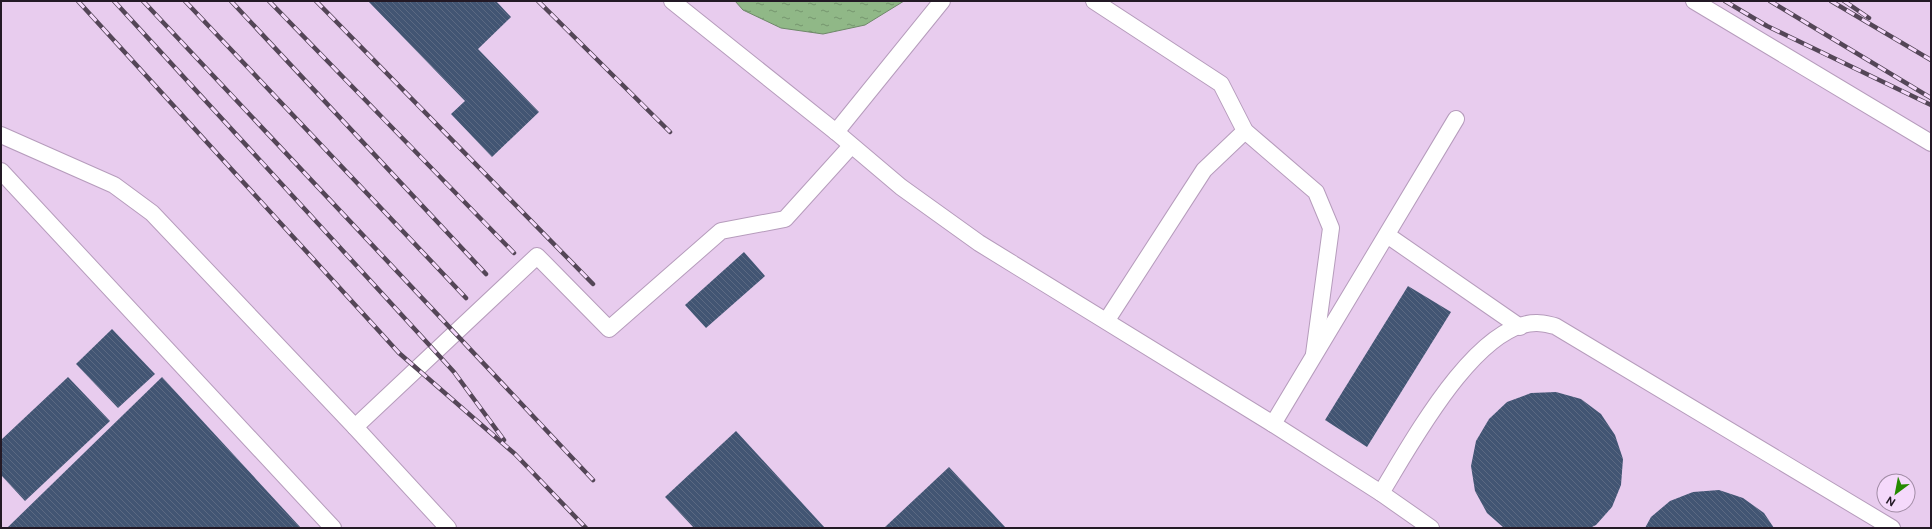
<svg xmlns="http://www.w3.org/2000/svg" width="1932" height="529" font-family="'Public Sans',sans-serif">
<defs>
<pattern id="water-ripples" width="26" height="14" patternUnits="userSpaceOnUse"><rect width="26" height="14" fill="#90b887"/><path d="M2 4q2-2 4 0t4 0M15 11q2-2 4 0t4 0" fill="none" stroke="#75956e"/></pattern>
<pattern id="building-back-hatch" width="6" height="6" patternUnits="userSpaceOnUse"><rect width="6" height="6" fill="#425573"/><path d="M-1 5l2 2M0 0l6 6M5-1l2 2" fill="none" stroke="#5b6982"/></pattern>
</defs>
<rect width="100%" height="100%" fill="#e8ccee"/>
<path fill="url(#water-ripples)" stroke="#6f886a" d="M735,1H904L865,25L823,34L781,28L743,10Z"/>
<g fill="url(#building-back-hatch)">
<path d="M368,1H496L511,17L478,49L539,112L492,157L451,114L465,101Z"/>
<path d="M744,252L765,276L706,328L685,305Z"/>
<path d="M1408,286L1451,312L1367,447L1325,420Z"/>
<path d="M112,329L155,374L118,408L76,364Z"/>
<path d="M68,377L110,421L25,501L1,475V440Z"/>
<path d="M162,377L301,528H7Z"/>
<path d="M1556,392L1581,399L1601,414L1615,435L1623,459L1621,485L1612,507L1596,525L1590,528H1504L1487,513L1475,491L1471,466L1476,441L1489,419L1507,402L1531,393Z"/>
<path d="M736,431L825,528H694L665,497Z"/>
<path d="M949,467L1006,528H884Z"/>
<path d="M1719,490L1743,498L1764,513L1774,528H1645L1651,517L1670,501L1693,492Z"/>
</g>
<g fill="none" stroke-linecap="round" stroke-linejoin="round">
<g stroke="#b69cbc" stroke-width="18">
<g id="service">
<path d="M672,1L836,132L901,187L979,243L1273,424L1381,493L1431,528"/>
<path d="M1094,1L1221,84L1245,131L1316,192L1331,228L1314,354"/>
<path d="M1694,1L1931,143"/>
<path d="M836,132L942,1"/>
<path d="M1,135L114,185L152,213L355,427L448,528"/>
<path d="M1,171L333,528"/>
<path d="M1387,235L1520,327"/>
<path d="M1107,320L1204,170L1245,131"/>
<path d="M1273,424L1456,119"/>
<path d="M355,427L537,256L609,329L721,231L785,219L851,146"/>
<path d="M1381,493C1410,446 1476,322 1537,323C1543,323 1550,325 1555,326L1892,528"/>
</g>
</g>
<use href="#service" stroke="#fff" stroke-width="16"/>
<g stroke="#544657" stroke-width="4.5">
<g id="rail">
<path d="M78,1L399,353L515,454L586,528"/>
<path d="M114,1L454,372L504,440"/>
<path d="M143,1L593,480"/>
<path d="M185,1L466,298"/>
<path d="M231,1L486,274"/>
<path d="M269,1L514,253"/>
<path d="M316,1L593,284"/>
<path d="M538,1L670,132"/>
<path d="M1725,1L1767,26L1931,105"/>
<path d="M1770,1L1931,98"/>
<path d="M1831,1L1931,60"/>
<path d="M1844,1L1869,18"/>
</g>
</g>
<use href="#rail" stroke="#f5d9fb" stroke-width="3" stroke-dasharray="9" stroke-linecap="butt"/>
</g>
<rect width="1932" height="529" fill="none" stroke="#231925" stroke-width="4"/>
<g transform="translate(1896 493) rotate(212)"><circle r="19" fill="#f5d9fb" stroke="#a18ca5"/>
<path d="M0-3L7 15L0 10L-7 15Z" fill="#268a00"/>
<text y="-6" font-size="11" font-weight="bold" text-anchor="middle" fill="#231925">N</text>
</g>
</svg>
